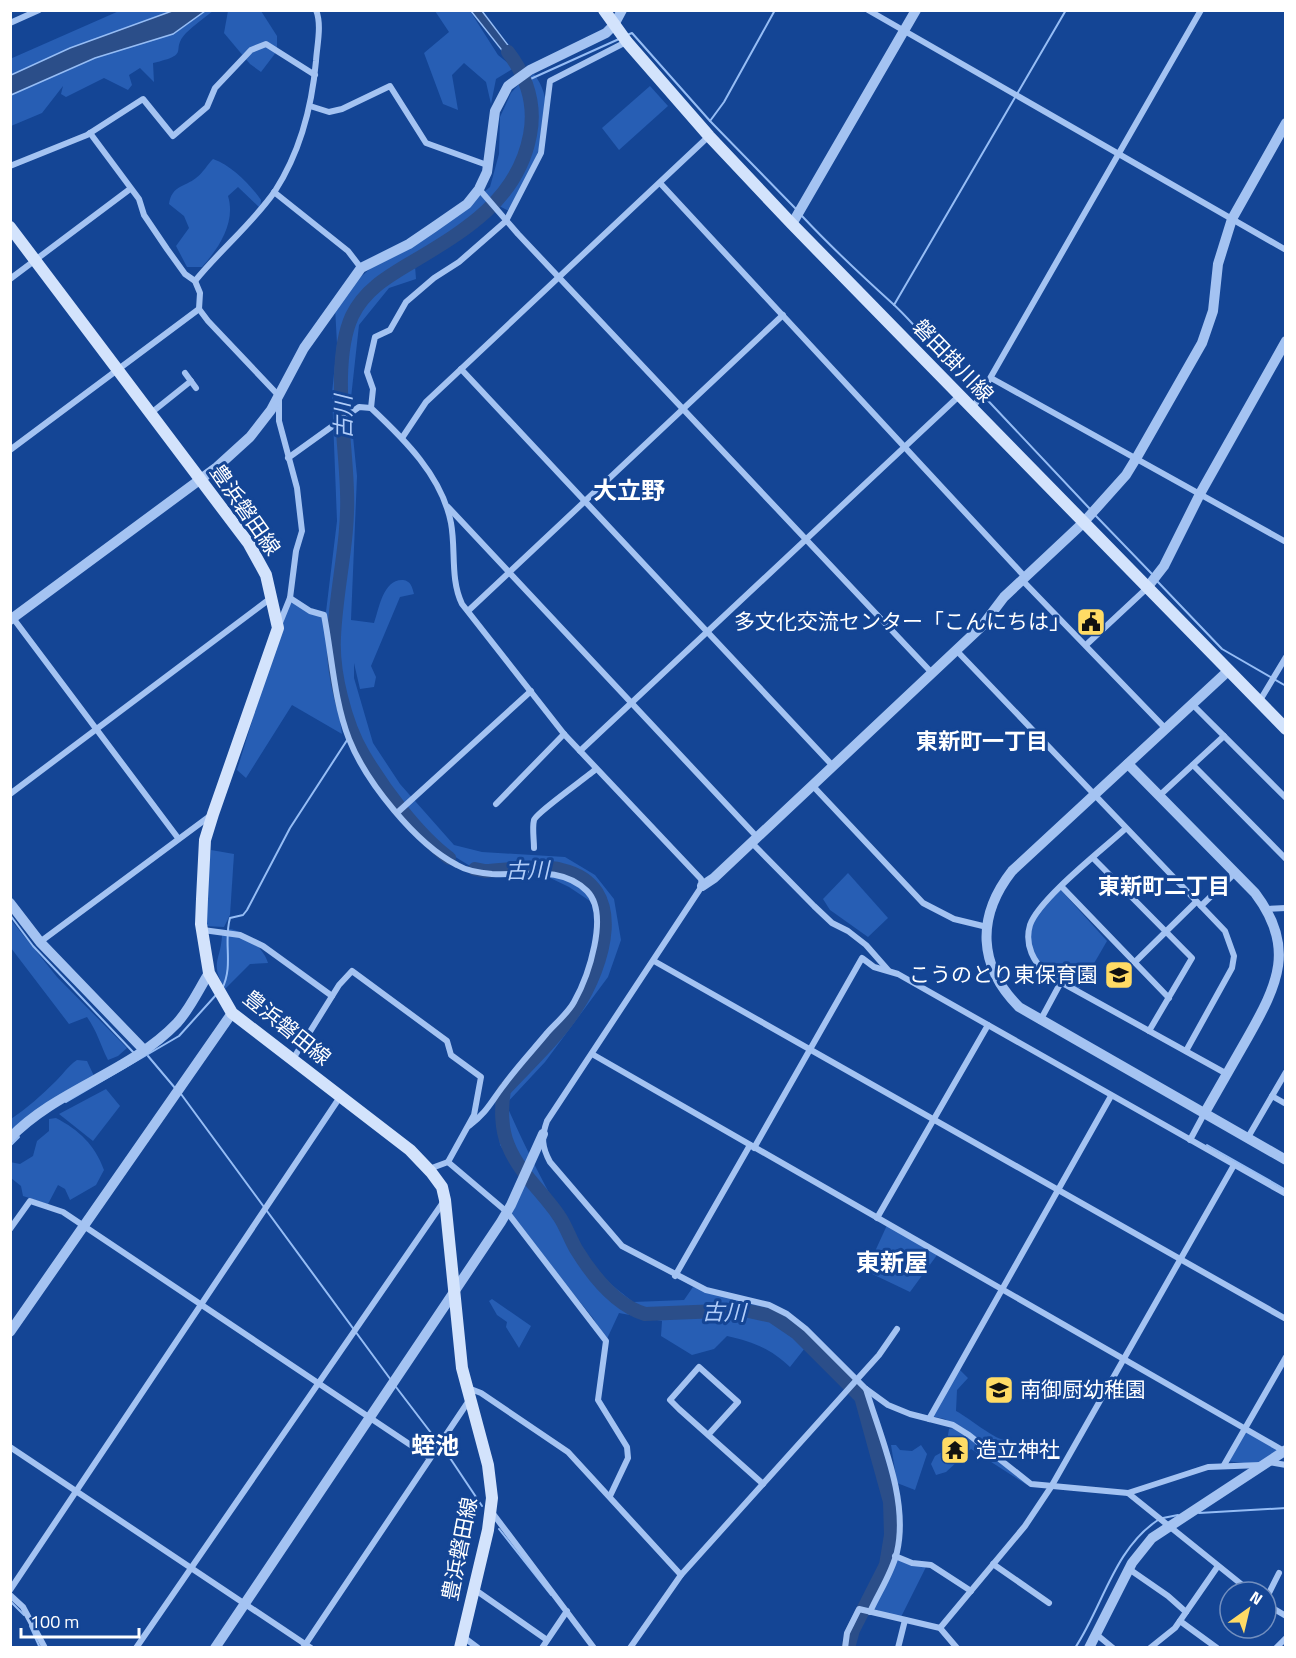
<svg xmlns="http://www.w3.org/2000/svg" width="1296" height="1658" font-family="'Titillium Web','Noto Sans JP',sans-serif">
<rect width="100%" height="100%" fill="#144595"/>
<g fill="#275eb4">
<path d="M119,11H213C204,18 194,25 186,33C169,51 193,54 153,63L154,82L140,68L129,75L132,85L128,90L104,78L66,97L61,94L63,86L42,113L11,126L10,59Z"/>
<path d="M228,11H261L277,36V51L261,72L250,64L224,33Z"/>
<path d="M435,11H470L498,55L514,68L496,79L491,104L486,82L464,63L452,75L458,110L443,104L424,53L449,32Z"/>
<path d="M534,74C566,116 529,172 509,211L499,206L415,266L416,279L389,288L359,325L350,407L357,476L351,620L374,623C379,609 383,579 403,580C411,581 412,587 414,594L400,597L371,666L376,677L374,687L360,689L354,663V678L373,743L400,784L454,845L482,852L565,857L595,875L614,899L621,940L608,977L545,1062L506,1104C530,1158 567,1234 605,1278C613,1287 624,1294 633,1302L684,1300L693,1287L769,1305L789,1316L857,1380L848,1390L805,1348L790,1367C770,1348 753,1342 727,1336L714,1349L692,1355L661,1336L662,1321L619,1313L606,1341L593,1318L507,1212L523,1179L500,1145L495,1099L573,1003L591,956L597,931L596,905L569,887L540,873L475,869L431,842L371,777L345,727L352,730L341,709L330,654L342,734L292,705L246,778L237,770L290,598L325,620L337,521L332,393L337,344L335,307L348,288L380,260L466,207L490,187L499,154L500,117L511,93L521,82Z"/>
<path d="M650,86L668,106L619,150L602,128Z"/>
<path d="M213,159C232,166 249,183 261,200L260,208L238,187L228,196C236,222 219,248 202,267H187L176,246L189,228L184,216L169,204C172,185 185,187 196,178C203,173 207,165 213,159Z"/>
<path d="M211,850L234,854L230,915L224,927L205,926V891Z"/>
<path d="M848,873L888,918L868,937L830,910L823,899Z"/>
<path d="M1060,889L1107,941L1078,991L1061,982L1033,957L1029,931L1035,916Z"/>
<path d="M11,920L57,977L127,1048L118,1056L108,1060C100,1044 97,1031 87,1017L69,1024L11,948Z"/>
<path d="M229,929C244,930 265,950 268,963L250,964L225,989C209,962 221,961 222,935Z"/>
<path d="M77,1060L87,1061L94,1076L11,1141V1119C27,1108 42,1095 56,1081C64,1073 68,1066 77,1060Z"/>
<path d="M106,1089L120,1106L93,1141L59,1114Z"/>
<path d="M56,1118C79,1130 95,1145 104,1170L96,1185L70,1200L65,1189L58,1185L48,1204L23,1196L21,1186L11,1178L10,1162L20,1164L33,1156L37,1141L49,1131V1119Z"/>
<path d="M888,1223L937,1255L910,1292L866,1271Z"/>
<path d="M492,1299L531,1326L519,1348L506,1327L507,1322L497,1315L489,1301Z"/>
<path d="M957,1367L968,1378L957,1390L956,1411C971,1419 991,1437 1004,1440L1006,1454L1000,1455L986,1442L962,1430L1031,1484L1027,1485L971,1449L946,1472L936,1475L931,1464L935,1456L944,1451L957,1456L961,1449L947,1441L949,1429L956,1427L945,1419L930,1416Z"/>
<path d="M1246,1427L1284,1451L1262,1465L1226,1461Z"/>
<path d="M891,1445H896L900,1450L912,1451L921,1445L927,1454L915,1490L897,1483Z"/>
<path d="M895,1556L927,1565L900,1619L872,1608Z"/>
</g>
<g fill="#2b4e89" stroke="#96bdf5" stroke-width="1.5">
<path d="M172,11H205L173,34L95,58L11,95V75L70,48Z"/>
<path d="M471,11H482L523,65L516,68Z"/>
</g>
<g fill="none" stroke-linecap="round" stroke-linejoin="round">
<g stroke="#96bdf5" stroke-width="2">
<path d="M627,35L632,33L710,121L796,209"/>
<path d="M526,81L619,39"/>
<path d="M710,121L724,102L775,10"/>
<path d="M802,216C831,247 861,275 892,303C911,320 925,340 945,355L1090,509"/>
<path d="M894,305L1066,10"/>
<path d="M1095,515L1152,574"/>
<path d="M1157,581L1222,649L1286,686"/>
<path d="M10,915L33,946L134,1053"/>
<path d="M222,989C234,965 223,942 230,918L243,915L247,910L290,828L353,731"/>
<path d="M148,1056L175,1088"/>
<path d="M181,1094L391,1380"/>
<path d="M66,1102L179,1036L216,995"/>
<path d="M1207,1145L1286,1190"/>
<path d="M10,1146L19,1137"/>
<path d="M396,1387L438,1442"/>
<path d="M442,1446L482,1506"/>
<path d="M1199,1513L1286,1508"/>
<path d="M1163,1518L1178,1515"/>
<path d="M499,1529L551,1595"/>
<path d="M10,1601L24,1615"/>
<path d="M30,1626L40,1648"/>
<path d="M1075,1648C1103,1606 1114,1549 1158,1520"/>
</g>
<g stroke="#2b4e89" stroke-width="14">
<path d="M449,858C417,834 383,788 363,754C345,724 332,671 334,637C336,588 349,541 347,492C346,442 331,362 352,316C365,289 389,276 414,261C466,230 518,199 530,135C536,104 527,77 508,52"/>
<path d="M475,869L485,871C509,870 539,864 562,870C630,886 603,967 576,1008C557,1038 528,1064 504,1090C501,1107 501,1129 508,1145C519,1173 543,1192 559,1216C566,1226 570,1239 576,1249C592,1275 615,1305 645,1314L744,1310L772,1316L797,1333L861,1397L890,1502L891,1535L886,1565L853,1630L848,1648"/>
</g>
<g stroke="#a4c3f2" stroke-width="6">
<path d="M868,10L1286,250"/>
<path d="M10,23L39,10"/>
<path d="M310,106L329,112L342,109L390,86L426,143L487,165"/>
<path d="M90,133L139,199L144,215L167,249L185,274L195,281L200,293L199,309L208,321L279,396V421L297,488L302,531L296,551L290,598L279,625"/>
<path d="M10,166L87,135L143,99L173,136L207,107L215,88L251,50L266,44L315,75"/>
<path d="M660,183L1025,577"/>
<path d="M479,189L518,234L931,672"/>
<path d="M274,192L348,251L361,268"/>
<path d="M10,279L130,189"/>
<path d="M195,281C220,250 253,223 275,191C300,152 312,106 316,61C317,45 322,25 316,10"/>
<path d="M461,369L832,765"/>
<path d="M185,373L196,388"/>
<path d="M991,378L1286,542"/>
<path d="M371,408L373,389L367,372L375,337L390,330L406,302L434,278L459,262L506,221L541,153L550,81L626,42"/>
<path d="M973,408L1201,10"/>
<path d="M151,413L191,381"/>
<path d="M402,438L426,402L709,136"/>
<path d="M10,450L199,309"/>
<path d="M288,458L359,407L371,408C404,439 442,476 451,523C456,550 450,579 462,604L564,734L701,879L702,886L547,1121C541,1138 542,1147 550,1162L622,1246L706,1290L769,1305L787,1314L806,1329L866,1389L888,1405L910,1414L953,1425L969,1435L1031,1484L1128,1493L1251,1592"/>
<path d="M448,507L757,837"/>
<path d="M1022,580L1166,729"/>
<path d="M290,598L310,611L324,615C332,656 334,701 349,739C366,782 416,844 457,865C467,871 480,873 492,874C525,876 560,865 587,891C610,914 588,977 574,1002C568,1013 556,1023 547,1033C533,1050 517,1067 504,1085C490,1103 488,1111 469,1126"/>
<path d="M468,611L783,315"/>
<path d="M13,618L178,838"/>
<path d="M1086,645L1146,589"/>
<path d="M956,650L1225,931L1234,956L1232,968L1186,1051"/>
<path d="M1259,702L1286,657"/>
<path d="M1192,704L1286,798"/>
<path d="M580,751L959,396"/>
<path d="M1193,765L1286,859"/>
<path d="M812,785L923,903L954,919L987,927"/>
<path d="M10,794L271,598"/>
<path d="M1159,796L1224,736"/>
<path d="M496,804L564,734"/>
<path d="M398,812L531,691"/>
<path d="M1125,829C1102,850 1039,899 1030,925C1024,945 1034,963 1048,975L1227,1074"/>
<path d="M751,842L814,906L832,923L848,931L866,945L888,970"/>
<path d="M534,848C534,839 532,828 534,820C536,813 587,777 596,769"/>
<path d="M1093,858L1192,958L1149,1031"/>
<path d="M1062,887L1169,998"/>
<path d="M1201,906L1235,873"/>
<path d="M1266,909L1286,908"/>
<path d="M203,930L240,935L263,946L332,996"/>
<path d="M40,942L210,816"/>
<path d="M654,961L1286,1319"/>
<path d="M1135,962L1196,902"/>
<path d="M1040,1021L1061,982"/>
<path d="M592,1054L1284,1451"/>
<path d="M293,1059L339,985L352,971L447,1041L451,1055L481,1077L474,1115L448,1162"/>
<path d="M1272,1096L1286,1104"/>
<path d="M1247,1139L1286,1072"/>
<path d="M1190,1140L1204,1114"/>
<path d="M754,1148L862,958L874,967L898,974L1286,1194"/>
<path d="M429,1169L448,1162L507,1212L606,1341L598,1400L627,1447L628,1458L610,1496"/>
<path d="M877,1218L988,1025"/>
<path d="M10,1229L30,1201L63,1212L430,1458"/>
<path d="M675,1276L750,1145"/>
<path d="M468,1388L481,1393L568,1452L681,1575"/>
<path d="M866,1389C881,1439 909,1500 897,1552C892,1573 879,1592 870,1612"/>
<path d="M929,1419L1111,1096"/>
<path d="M708,1435L738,1402L699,1367L670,1400L679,1409L763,1484"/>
<path d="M10,1447L311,1648"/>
<path d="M1268,1462L1286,1465"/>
<path d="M1224,1465L1286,1357"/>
<path d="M1128,1493L1208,1467L1261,1465"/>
<path d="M491,1511L594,1648"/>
<path d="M895,1556L912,1563L931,1565L971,1591"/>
<path d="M993,1564L1049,1603"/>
<path d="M1129,1569L1168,1596L1186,1612"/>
<path d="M474,1589L547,1640"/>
<path d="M10,1590L340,1097"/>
<path d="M10,1595L23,1607L45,1648"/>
<path d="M1266,1599L1279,1573"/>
<path d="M1266,1604L1286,1616"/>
<path d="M1180,1621L1217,1648"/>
<path d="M940,1628L1025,1526L1051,1487L1234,1165"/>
<path d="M1096,1634L1113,1648"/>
<path d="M462,1636L478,1648"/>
<path d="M136,1648L444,1201"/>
<path d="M303,1648L470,1399"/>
<path d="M542,1648L567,1611"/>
<path d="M630,1648L681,1575L879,1355L897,1329"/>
<path d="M845,1648L847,1633L859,1609L940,1628L957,1648"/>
<path d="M898,1648L905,1620"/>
<path d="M1150,1648L1175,1628L1218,1566"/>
<path d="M1276,1648L1286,1638"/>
</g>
<g stroke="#a4c3f2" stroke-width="10">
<path d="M792,224L916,10"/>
<path d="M1146,589L1164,566L1201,492L1286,341"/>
<path d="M10,620L217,467L250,437L271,410L304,348L361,268L409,244L434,227L467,204L479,189L487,172L495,111L508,86L530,70L606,33L614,25L622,10"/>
<path d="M1228,671L1012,871C976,917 978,966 1019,1007L1286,1160"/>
<path d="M1128,764L1255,893C1296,947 1278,984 1248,1037C1233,1063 1219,1088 1204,1114"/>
<path d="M702,886L714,878L982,626L1004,597L1083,523L1126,475L1137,457L1202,343L1213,311L1218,264L1232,219L1286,123"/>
<path d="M10,903L40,942L144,1050"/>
<path d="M10,1138C57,1089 129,1073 177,1023C190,1009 199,989 209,973"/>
<path d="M10,1332L232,1013"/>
<path d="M215,1648L501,1222L511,1205L543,1134"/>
<path d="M1089,1648L1132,1563L1152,1538L1286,1450"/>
</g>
<g stroke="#d3e3fc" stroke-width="12">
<path d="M604,10L627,42L709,136L792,224L1286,729"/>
<path d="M10,227L249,544L266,575L278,628L213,814L205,840L202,899L201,924L209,973L232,1013L410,1150L431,1172L442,1187L445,1200L462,1368L488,1465L492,1498L488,1530L460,1648"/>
</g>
</g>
<defs>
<g id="civic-square" transform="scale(1.5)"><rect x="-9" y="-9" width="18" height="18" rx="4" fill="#ffdb65" stroke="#144595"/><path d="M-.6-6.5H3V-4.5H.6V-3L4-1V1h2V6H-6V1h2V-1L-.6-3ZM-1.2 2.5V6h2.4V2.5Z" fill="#111"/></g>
<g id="school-square" transform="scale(1.5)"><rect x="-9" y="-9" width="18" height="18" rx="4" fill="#ffdb65" stroke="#144595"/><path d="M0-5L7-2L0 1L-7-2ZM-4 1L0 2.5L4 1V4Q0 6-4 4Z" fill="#111"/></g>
<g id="temple-square" transform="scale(1.5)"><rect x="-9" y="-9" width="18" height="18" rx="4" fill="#ffdb65" stroke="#144595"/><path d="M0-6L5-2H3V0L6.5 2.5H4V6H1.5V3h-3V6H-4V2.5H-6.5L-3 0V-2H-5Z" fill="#111"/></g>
</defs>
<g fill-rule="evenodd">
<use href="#civic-square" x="1091" y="622"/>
<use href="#school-square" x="1119" y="975"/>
<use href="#school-square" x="999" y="1390"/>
<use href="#temple-square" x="955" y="1450"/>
</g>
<g text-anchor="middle" stroke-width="6" stroke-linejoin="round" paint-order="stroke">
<g font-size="21" fill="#fff" stroke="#144595">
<text transform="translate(953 361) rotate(46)" y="7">磐田掛川線</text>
<text transform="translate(245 510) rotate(55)" y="7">豊浜磐田線</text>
<text transform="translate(287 1028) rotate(39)" y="7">豊浜磐田線</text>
<text transform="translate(460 1549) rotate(-79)" y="7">豊浜磐田線</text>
</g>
<g font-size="21" fill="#fff" stroke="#144595" text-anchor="end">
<text x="1070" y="629">多文化交流センター「こんにちは」</text>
<text x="1098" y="982">こうのとり東保育園</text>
<text x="1020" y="1397" text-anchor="start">南御厨幼稚園</text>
<text x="976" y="1457" text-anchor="start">造立神社</text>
</g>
<g font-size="22" font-style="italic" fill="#b1cdf9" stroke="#144595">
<text transform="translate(343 417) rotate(-90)" y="8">古川</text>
<text transform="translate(527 870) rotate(-1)" y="8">古川</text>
<text transform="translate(724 1312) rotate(1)" y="8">古川</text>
</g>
<g font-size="22" font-weight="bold" fill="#fff" stroke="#144595">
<text x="982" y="749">東新町一丁目</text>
<text x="1164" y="894">東新町二丁目</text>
</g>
<g font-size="24" font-weight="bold" fill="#fff" stroke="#144595">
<text x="629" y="499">大立野</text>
<text x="892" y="1271">東新屋</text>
<text x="435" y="1454">蛭池</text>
</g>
</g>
<rect width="1296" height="1658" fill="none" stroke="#ffffff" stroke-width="24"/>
<g transform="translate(1248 1610) rotate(34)"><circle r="28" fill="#144595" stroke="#728fbf" stroke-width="1.5"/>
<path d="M0-4.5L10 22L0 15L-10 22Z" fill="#ffdb65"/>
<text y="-9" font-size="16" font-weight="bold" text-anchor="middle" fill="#ffffff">N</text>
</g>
<path d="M21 1628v9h118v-9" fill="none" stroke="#ffffff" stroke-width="3"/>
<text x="30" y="1628" font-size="18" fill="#ffffff" stroke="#144595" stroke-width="4.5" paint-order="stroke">100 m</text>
</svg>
